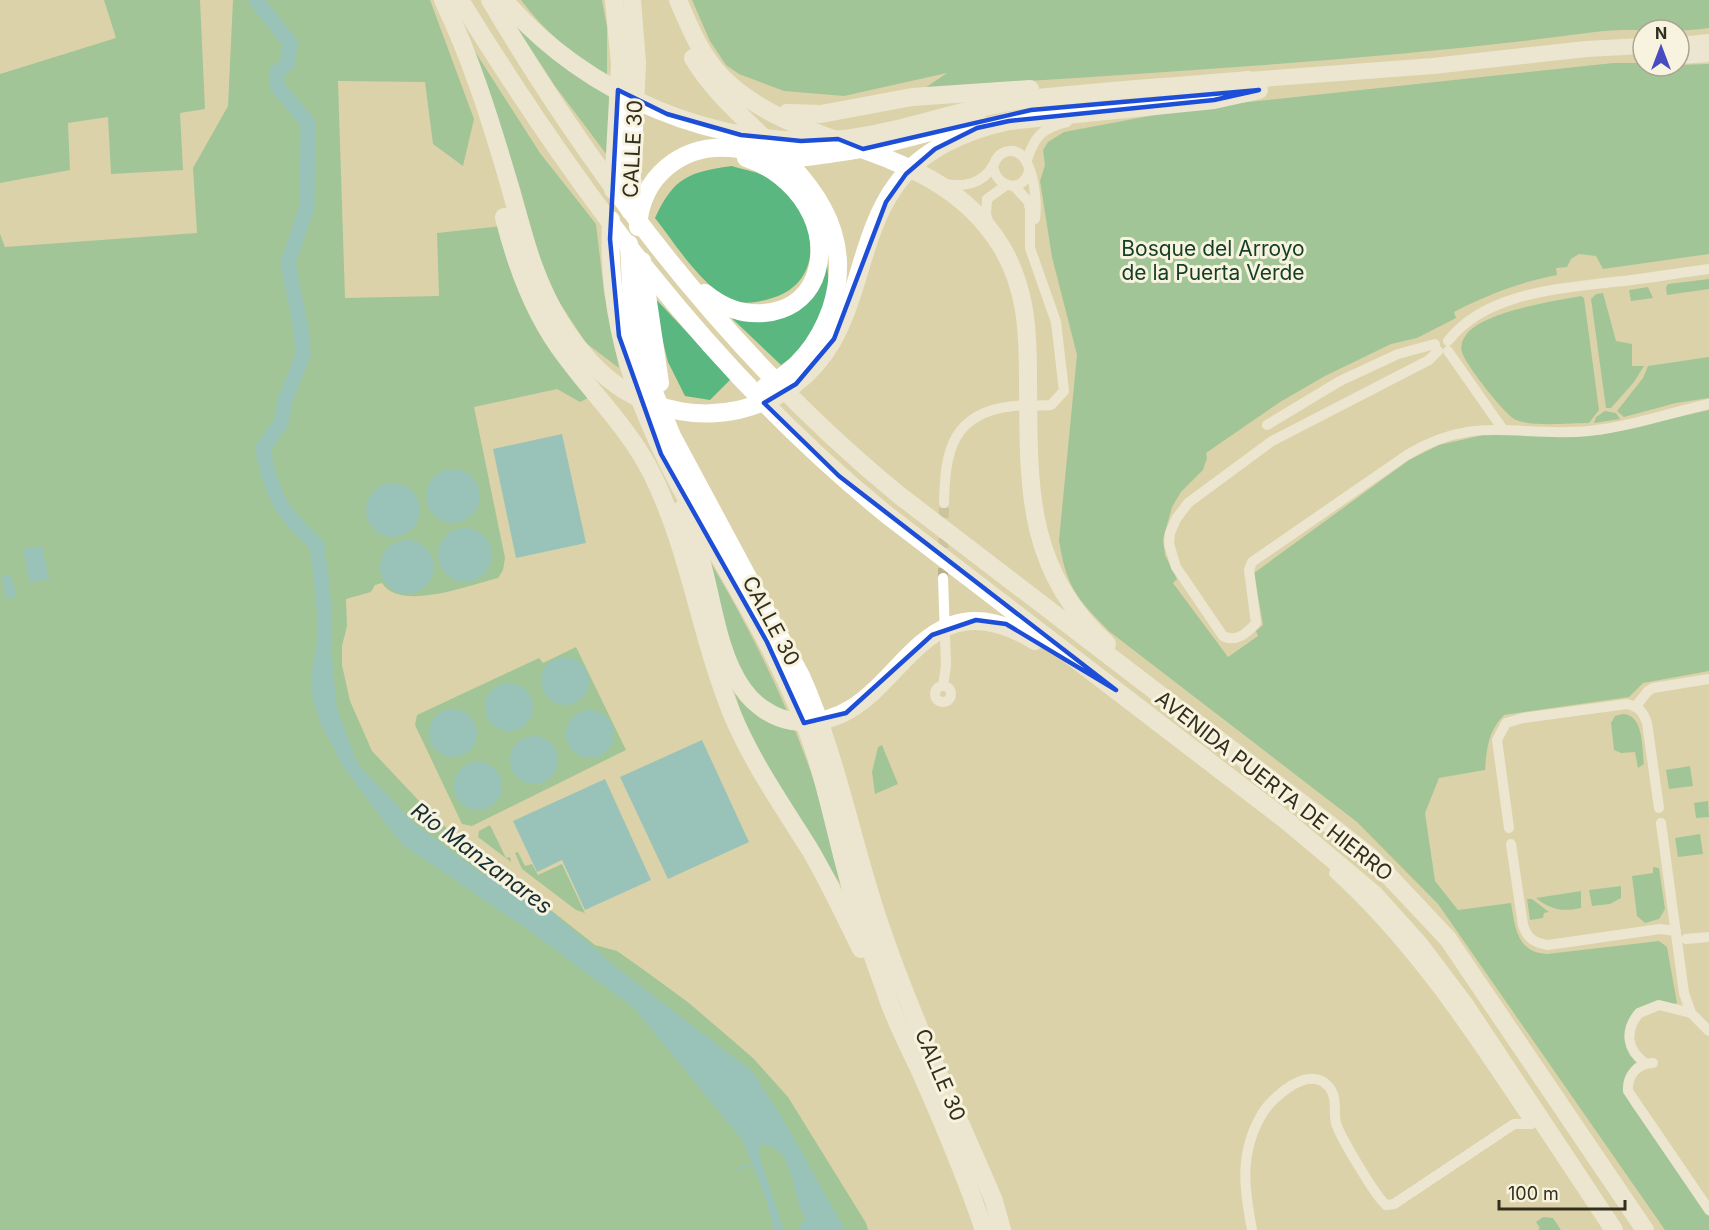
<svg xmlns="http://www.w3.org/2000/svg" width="1709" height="1230" font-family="Inter,sans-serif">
<rect width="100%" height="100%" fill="#dcd2a9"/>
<g fill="#5ab780">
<path d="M104,0H200L205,109L180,113L183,170L111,174L108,117L68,123L70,170L0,183V74L116,38Z"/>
<path d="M233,0H430L474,119L463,166L433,144L425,82L338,81L345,298L439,296L437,233L502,226L592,396L580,402L557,389L474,407L505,558L503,570L498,578C470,585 400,612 382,583L375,585L371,592L346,599L347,626L342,646V665L350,701L372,751L438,821L595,945L617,951L644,970L689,1003L753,1058L788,1097L866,1223L868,1230H0V234L5,247L197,233L193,168L228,106Z"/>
<path d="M521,0H602L607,27V75C573,56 544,31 521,0Z"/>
<path d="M692,0H1709V28C1672,34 1633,27 1595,32C1373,62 1149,72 925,88L947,73L844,96L784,91L739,74L726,65L710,41Z"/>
<path d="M514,23L575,75L613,98L610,159L555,86Z"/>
<path d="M467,39L540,153L596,224L604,292L619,368L586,343L546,282L520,188Z"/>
<path d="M1613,63H1643V66L1709,64V254L1603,269L1596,256L1579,254L1571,259L1567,267L1556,268L1557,275C1520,282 1487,295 1454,312L1456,318L1417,338L1391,344L1325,376L1280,402L1206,453L1207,458L1203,470L1181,492L1172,507L1163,539L1165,555L1177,579L1173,583L1228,657L1258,636L1256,631L1263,625L1254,573L1409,460L1439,445L1483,435H1600L1709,410V671L1643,683L1629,697L1504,715C1488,732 1487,747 1485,770L1439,778L1425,813L1435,881L1458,910L1511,903C1515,927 1517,953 1547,954L1659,941L1667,947L1677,1003L1631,1021L1639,1063L1633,1067L1629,1102L1709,1217V1230H1665L1438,904L1357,822L1110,632C1077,599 1066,587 1059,540L1077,355L1052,257L1040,181L1045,165L1043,150L1048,142L1064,132L1192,108Z"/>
<path d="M732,166C744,170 760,172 771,179C817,207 831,283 769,299C758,302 744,305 733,300C703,289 674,242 655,218C674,177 689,172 732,166Z"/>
<path d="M822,238C831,277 834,312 807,345C801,353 789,359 781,365L722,309L794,308Z"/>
<path d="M1709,279V289L1667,295L1666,287L1668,284Z"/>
<path d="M1648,287L1653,298L1631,301L1629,290Z"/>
<path d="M1603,293L1616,341L1632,344V366H1644L1634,382L1611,408H1606L1591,299L1596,294Z"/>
<path d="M651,294L731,379L710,400L685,396L668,362Z"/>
<path d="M1581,296L1584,298L1599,410L1589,423C1569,423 1534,427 1516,420C1505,415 1465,364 1462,352C1460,347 1462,340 1466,335C1482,312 1554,301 1581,296Z"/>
<path d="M1709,357V398L1676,403L1624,417L1617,411L1643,378L1648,366Z"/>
<path d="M1605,411L1616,413L1620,419L1594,423L1596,417Z"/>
<path d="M711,563C752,632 788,705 814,781C826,815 833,852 842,887L749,736L723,658Z"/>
<path d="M576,647L626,750L472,826L462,824L415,725L417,715L539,658L543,663Z"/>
<path d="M1623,714C1644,715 1642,748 1644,764L1638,768L1635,752L1621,753L1614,750L1611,723L1615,716Z"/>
<path d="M882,745L898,784L875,794L872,772L878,747Z"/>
<path d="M1690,766L1693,786L1669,789L1666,770Z"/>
<path d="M1708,801L1709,817L1696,818L1694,803Z"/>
<path d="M490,825L506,858L510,857L511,862L478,837L479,831Z"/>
<path d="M1700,834L1703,854L1678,857L1675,838Z"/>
<path d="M518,852L525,866L532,864L538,875L562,864L585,913L576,910L522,869L515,853Z"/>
<path d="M1653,867L1659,868L1665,909L1659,919L1645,923L1637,916L1632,876L1653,873Z"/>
<path d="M1621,886V898L1610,904L1592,906L1589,890Z"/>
<path d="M1581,891V908C1563,912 1551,910 1536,898Z"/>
<path d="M1527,899H1532L1549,912L1544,913L1543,918L1530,920Z"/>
<path d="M1543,1217L1553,1218L1561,1230H1538L1540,1228L1536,1222Z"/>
</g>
<g fill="#47b2cb">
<path d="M562,434L586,543L516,558L493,449Z"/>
<circle cx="453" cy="496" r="27"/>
<circle cx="393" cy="510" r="27"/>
<circle cx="465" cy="555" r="27"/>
<circle cx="407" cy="567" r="27"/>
<path d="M42,546L49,579L30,583L23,549Z"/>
<path d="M10,574L17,596L7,599L1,577Z"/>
<path d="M332,656L337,709L358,764L415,824L483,874L543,904L617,968L752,1071L786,1124L845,1230C838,1230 829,1230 822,1230C792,1224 799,1169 778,1151C773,1148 766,1145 761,1143L759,1155L784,1230H774L766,1199L743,1141L634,1008L530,931L402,844L382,819L344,768L320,722L311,692L316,660Z"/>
<circle cx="565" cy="681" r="24"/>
<circle cx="509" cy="707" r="24"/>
<circle cx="453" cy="733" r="24"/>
<circle cx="590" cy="734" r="24"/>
<circle cx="534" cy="760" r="24"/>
<path d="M702,740L749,842L668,879L620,777Z"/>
<circle cx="478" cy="786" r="24"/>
<path d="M605,779L651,880L585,910L562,860L537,872L513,821Z"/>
</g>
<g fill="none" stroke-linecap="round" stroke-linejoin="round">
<path stroke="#47b2cb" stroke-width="2" d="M736,1169L754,1164"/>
<g stroke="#47b2cb" stroke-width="15">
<path d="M256,0L290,43L288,63L277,72V86L308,123L307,207L288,263L301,329L303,355L285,401L281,423L263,448C271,494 281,513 317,545C322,590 331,632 318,676"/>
<path d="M806,1230L824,1209"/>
</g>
<path stroke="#bab18d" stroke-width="10" stroke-dasharray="10 5" stroke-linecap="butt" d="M943,578L944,503"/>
<g stroke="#fff" stroke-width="10">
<path d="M1027,160C1034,137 1043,127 1067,122"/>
<path d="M993,166C996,188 1023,194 1029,171"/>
<path d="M943,184C964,187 981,185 993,166C996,160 997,155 1005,152C1033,142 1038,201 1035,219"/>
<path d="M989,224L986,214L987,199L1005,186"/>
<path d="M1448,341C1485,293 1557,289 1613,282C1645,279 1677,273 1709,269"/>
<path d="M1438,351L1429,360L1272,441L1188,503L1176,519L1170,533L1169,544L1176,567L1223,636C1236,643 1247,633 1256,623L1249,570L1252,562L1407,455C1475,413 1518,438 1589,431C1629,427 1669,413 1709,404"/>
<path d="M1448,351L1502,428"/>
<path d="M1267,425L1340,381L1398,354L1435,344"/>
<path d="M944,503C945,451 952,412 1014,406C1026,405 1039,406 1051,405L1064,391L1056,322L1030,248V209L1028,201L1014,186"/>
<path d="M943,578L946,666L943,686"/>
<circle cx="943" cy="694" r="8"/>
<path d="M1636,706L1648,691L1653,688L1709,679"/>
<path d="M1661,823L1684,993L1691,1013L1709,1031"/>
<path d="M1509,828L1497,740L1506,723L1523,718L1627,704C1639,707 1643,711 1647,723L1659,808"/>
<path d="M1511,844L1523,925C1527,938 1534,943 1548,945L1660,929L1676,931"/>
<path d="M1334,873C1413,945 1472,1035 1531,1124"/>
<path d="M1686,939L1709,937"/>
<path d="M1645,1063C1627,1050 1624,1031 1639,1013L1659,1005L1691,1013"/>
<path d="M1653,1063C1637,1063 1627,1076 1628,1091L1709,1210"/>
<path d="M1252,1230C1244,1188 1239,1153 1262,1114C1272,1097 1310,1063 1329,1087C1338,1098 1333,1111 1336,1123C1339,1135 1376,1197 1386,1205L1394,1204L1514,1124H1531"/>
</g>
<g stroke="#fff" stroke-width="16">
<path d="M1679,45L1709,42"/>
<path d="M1680,56L1709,54"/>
<path d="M1248,80L1433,66L1586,49L1643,46"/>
</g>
<g stroke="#fff" stroke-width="18">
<path d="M443,0C471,58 490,119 508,180C522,229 533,279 561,323C577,348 598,374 624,390C696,434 791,415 833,340C860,292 863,230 896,185C922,149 967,130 1009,121L1214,100L1259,90"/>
<path d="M460,0C577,190 711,372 886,514L1288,822L1375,895L1419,944L1465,1005L1614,1230"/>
<path d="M490,0C599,184 733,359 899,495L1325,821L1371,857L1448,939L1645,1230"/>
<path d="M504,0C585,95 720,152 844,139C904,132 961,108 1022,100C1096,91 1173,87 1248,80"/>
<path d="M678,0C690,28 701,56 723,78C804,157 934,138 1001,246C1026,287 1028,330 1028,377C1029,480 1023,569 1107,644"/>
<path d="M693,58C740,139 870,189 831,309C819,343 798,370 765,387"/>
<path d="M787,113L821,114L912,97L1030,89"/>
<path d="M613,190L620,64L614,0"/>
<path d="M630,211L637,63L632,0"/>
<path d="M504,217C516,266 535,317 566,357C595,396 630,430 652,474C690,551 700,636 732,714C752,762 782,805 809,848C828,880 844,915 861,949"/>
<path d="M611,220C601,422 731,543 802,717C824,770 834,829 850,885C860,921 873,957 886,993C895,1021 909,1047 921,1073C944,1125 966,1177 984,1230"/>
<path d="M638,227C641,177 681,144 730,148C752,150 772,158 794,158C807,158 821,155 835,153C883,147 930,131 977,120"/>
<path d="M629,244L632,305L648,378L672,436L801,676C836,754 851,838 878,919C910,1015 954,1107 994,1201L1002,1230"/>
<path d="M642,261L660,383"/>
<path d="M705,293C723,307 741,315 764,313C786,311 805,300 814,279C834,228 796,174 746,158"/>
<path d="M682,509C688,526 696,543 701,560C713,601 718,655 743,689C754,705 773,718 792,721C900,737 908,563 1035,641"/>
</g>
</g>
<path d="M0 0H1709V1230H0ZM618,90L667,114L741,135L801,141L838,139L863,149L1031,110L1259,90L1214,100L1009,121L977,128L935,149L906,174L886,202L834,339L796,384L764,403L839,476L1116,690L1006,624L976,620L932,635L846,713L804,723L767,642L661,454L619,336L610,239Z" fill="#dcd2a9" fill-opacity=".55" fill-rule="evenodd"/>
<path fill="none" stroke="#1d4ed8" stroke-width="4.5" stroke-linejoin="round" d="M618,90L667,114L741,135L801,141L838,139L863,149L1031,110L1259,90L1214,100L1009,121L977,128L935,149L906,174L886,202L834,339L796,384L764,403L839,476L1116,690L1006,624L976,620L932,635L846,713L804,723L767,642L661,454L619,336L610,239Z"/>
<g text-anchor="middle" stroke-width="6" stroke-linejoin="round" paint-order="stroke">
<g font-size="21" fill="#332f1e" stroke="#f8f3de">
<text transform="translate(633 149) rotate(-87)" y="7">CALLE 30</text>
<text transform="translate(771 621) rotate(62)" y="7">CALLE 30</text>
<text transform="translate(1274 786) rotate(38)" y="7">AVENIDA PUERTA DE HIERRO</text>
<text transform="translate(940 1075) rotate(67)" y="7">CALLE 30</text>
</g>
<g font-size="21" fill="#143f27" stroke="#f8f3de">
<text x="1213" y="256">Bosque del Arroyo<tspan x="1213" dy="24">de la Puerta Verde</tspan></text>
</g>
<g font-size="22" font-style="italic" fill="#152d33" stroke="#f8f3de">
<text transform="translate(482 858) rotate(37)" y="8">Río Manzanares</text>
</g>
</g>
<g transform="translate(1661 48)"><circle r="28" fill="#f8f3de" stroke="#a9a591" stroke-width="1.5"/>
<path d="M0-4.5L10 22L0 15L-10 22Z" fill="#474cc1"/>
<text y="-9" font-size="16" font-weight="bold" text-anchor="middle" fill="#332f1e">N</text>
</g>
<path d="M1499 1200v9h126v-9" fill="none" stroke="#332f1e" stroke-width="3"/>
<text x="1508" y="1200" font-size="18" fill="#332f1e" stroke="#f8f3de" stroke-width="4.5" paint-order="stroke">100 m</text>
</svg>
